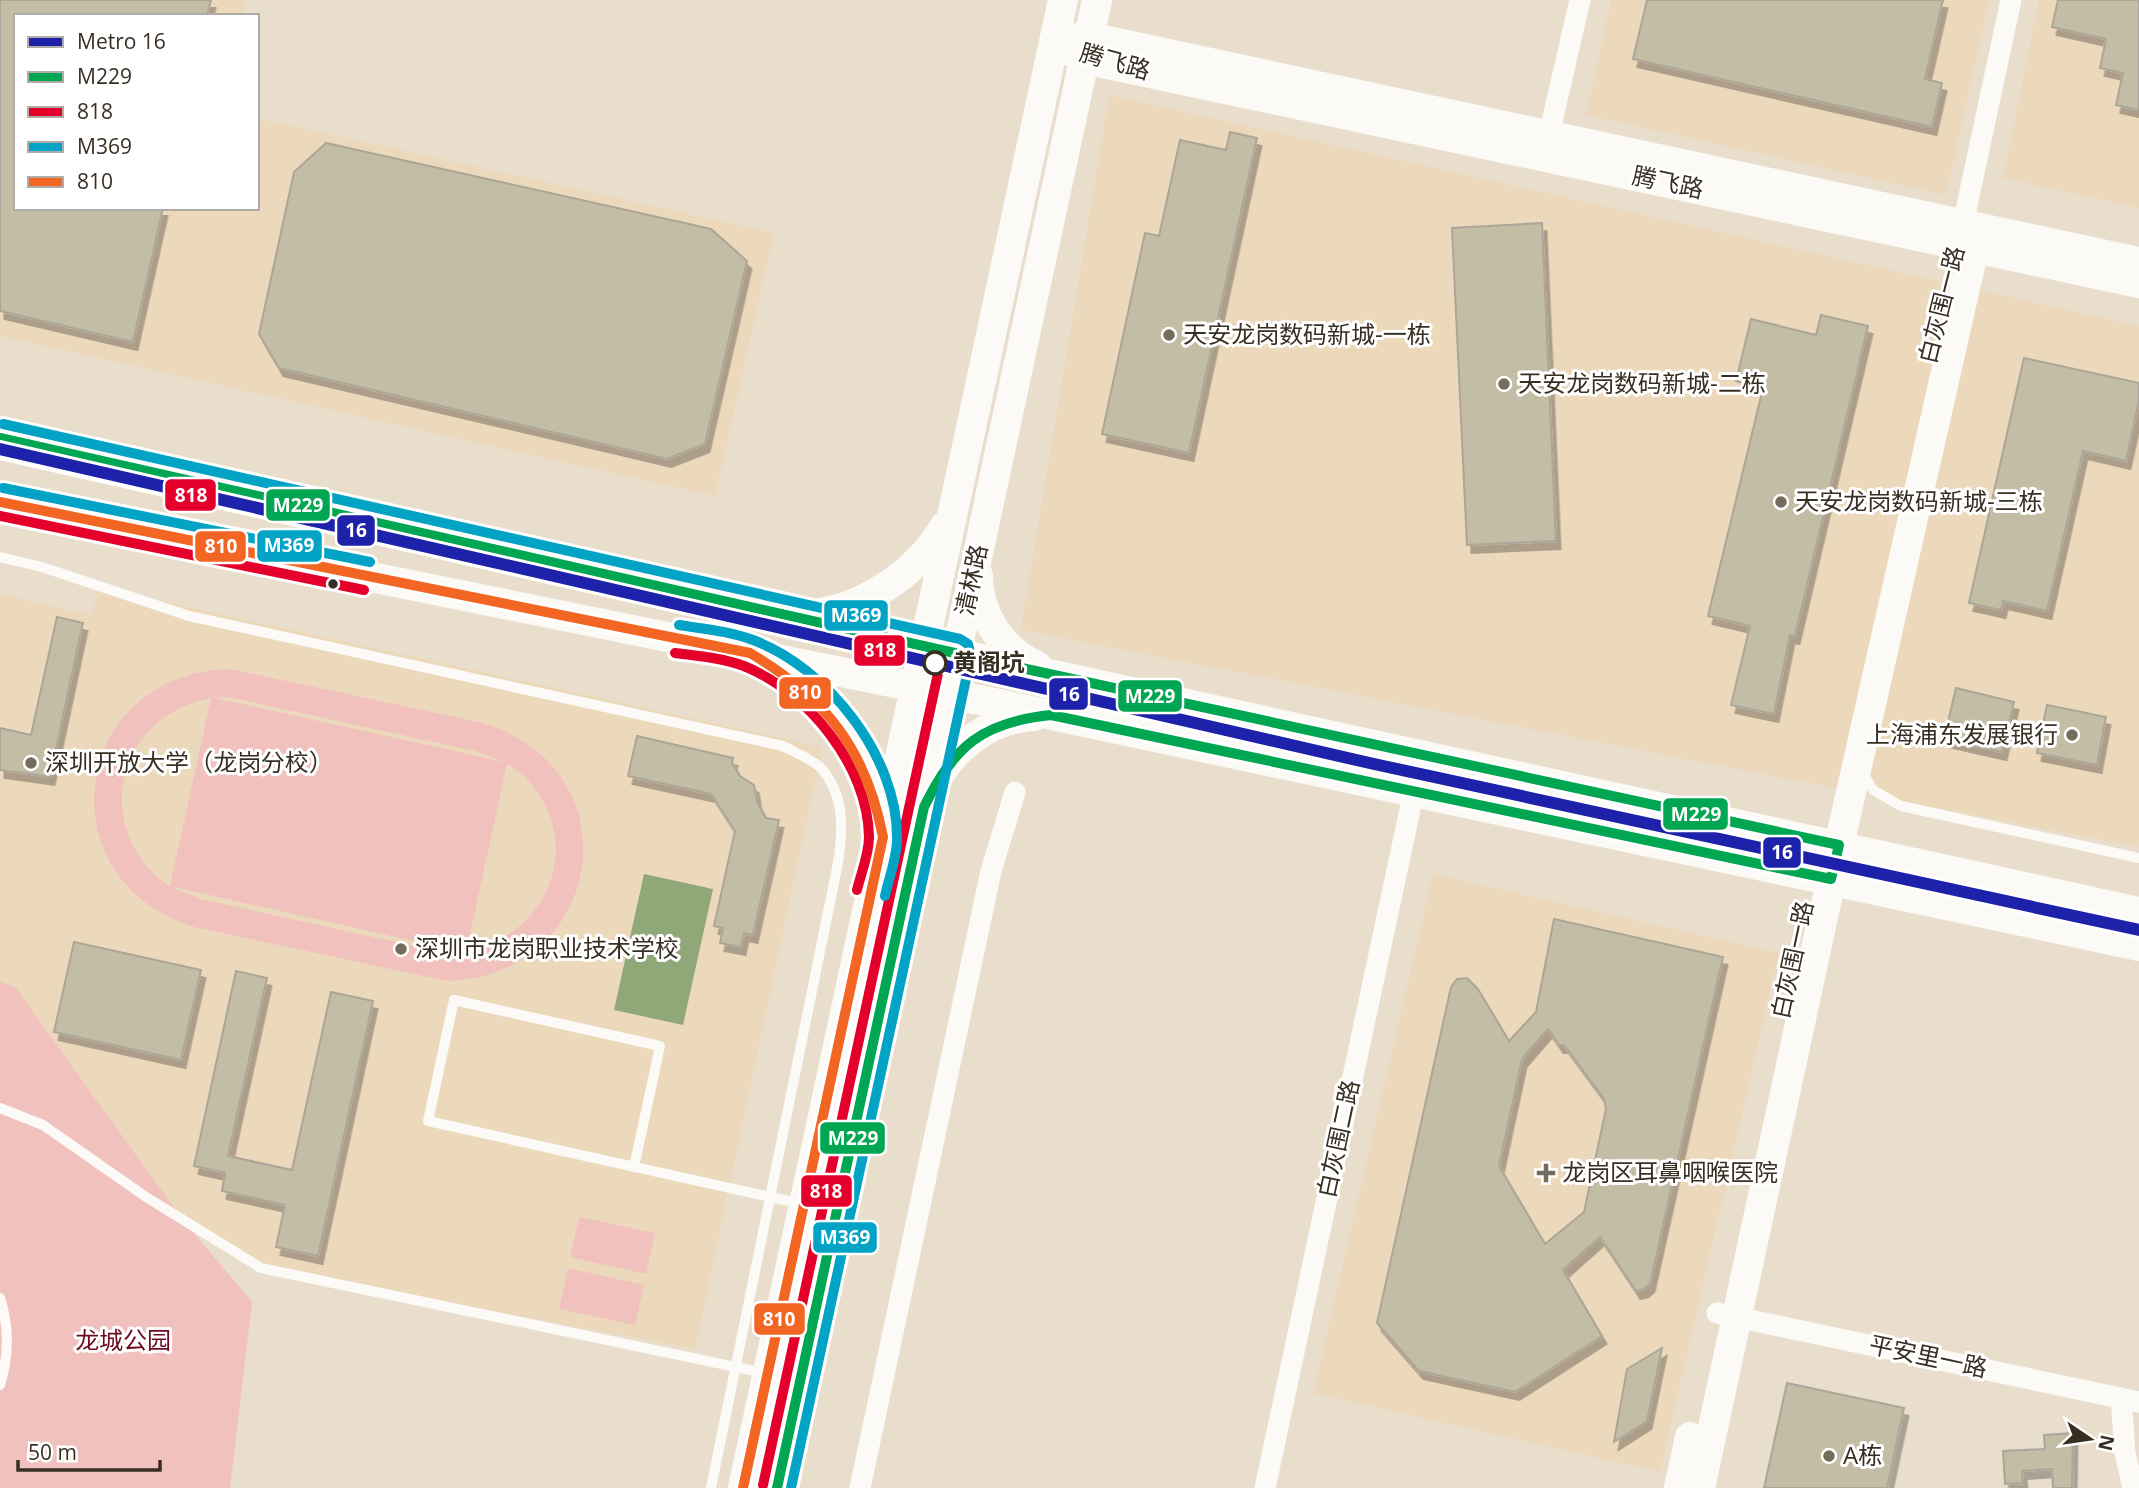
<svg xmlns="http://www.w3.org/2000/svg" width="2139" height="1488" font-family="'Open Sans','Noto Sans SC',sans-serif">
<defs>
<filter id="shadow"><feDropShadow dx="4.5" dy="8" stdDeviation="0" flood-color="#0004"/></filter>
</defs>
<rect width="100%" height="100%" fill="#e9ddcc"/>
<g fill="#ecd8bb">
<path d="M0,0H246L243,16H16V208H257V118L774,233L715,496L0,336Z"/>
<path d="M1611,0H1989L1946,195L1586,115Z"/>
<path d="M2039,0H2139V208L2003,178Z"/>
<path d="M1109,95L2139,326V847L1021,630Z"/>
<path d="M98,587L822,747L695,1349L261,1268L182,1219L15,987L0,982V594L91,615Z"/>
<path d="M1433,874L1779,953L1660,1472L1313,1393Z"/>
</g>
<g fill="#f1c2bd" fill-rule="evenodd">
<path d="M230,669L483,723C636,770 606,975 447,981L194,927C42,880 71,673 230,669ZM228,697L476,751L504,762L215,698ZM211,698L170,886H169C90,829 114,717 211,698ZM507,764C523,772 537,789 546,806C576,871 533,939 466,952ZM173,888L174,887L462,952L432,950L201,899Z"/>
<path d="M0,982L15,987L182,1219L252,1302L230,1488H0Z"/>
<path d="M579,1217L655,1233L646,1274L570,1257Z"/>
<path d="M568,1268L644,1285L635,1325L559,1309Z"/>
</g>
<path fill="#90a878" d="M644,874L713,889L683,1025L614,1010Z"/>
<g fill="#c3bda6" stroke="#aba698" stroke-width="2" fill-rule="evenodd" filter="url(#shadow)">
<path d="M0,0H211L207,16H16V208H163L133,342L0,311Z"/>
<path d="M1647,0H1943L1925,79L1942,83L1932,127L1633,59Z"/>
<path d="M2058,0H2139V110L2116,105L2123,73L2100,68L2106,39L2052,27Z"/>
<path d="M1230,132L1257,138L1189,453L1102,434L1145,233L1159,236L1180,140L1226,150Z"/>
<path d="M326,143L711,229L747,261L705,444L667,459L279,368L259,334L294,172Z"/>
<path d="M1542,223L1556,541L1467,545L1452,228Z"/>
<path d="M1821,315L1868,326L1795,636L1790,635L1774,714L1731,705L1750,626L1708,616L1763,388L1736,381L1751,319L1816,335Z"/>
<path d="M2024,358L2139,383V401L2126,461L2083,451L2047,611L2003,601L2001,610L1969,603Z"/>
<path d="M57,617L83,623L50,777L0,770V728L31,735Z"/>
<path d="M1956,688L2014,702L2002,752L1944,739Z"/>
<path d="M2047,705L2106,717L2097,765L2037,753Z"/>
<path d="M637,736L733,758L732,763L740,776L754,785L757,802L766,818L779,820L753,935L744,933L741,947L720,943L723,928L714,926L735,831L711,794L628,776Z"/>
<path d="M1554,919L1723,957L1650,1284L1644,1289L1636,1291L1600,1237L1563,1270L1602,1336L1515,1392L1419,1371L1377,1323L1451,987L1457,979L1467,978L1478,989L1509,1041L1536,1012ZM1548,1029L1559,1045H1564L1604,1099L1606,1109L1584,1212L1545,1244L1499,1166L1522,1059Z"/>
<path d="M74,942L201,970L181,1060L54,1032Z"/>
<path d="M236,971L267,978L228,1156L292,1170L331,992L373,1001L318,1256L276,1247L285,1205L222,1191L225,1173L194,1166Z"/>
<path d="M1662,1348L1647,1421L1614,1442L1627,1369Z"/>
<path d="M1787,1383L1904,1408L1887,1488H1764Z"/>
<path d="M2073,1433L2072,1488H2053L2052,1469L2022,1471L2023,1483L2005,1484L2003,1451L2045,1449L2044,1435Z"/>
</g>
<g fill="none" stroke-linecap="round" stroke-linejoin="round">
<g stroke="#fcfaf7" stroke-width="10">
<path d="M0,557L42,567L189,616L783,746C794,752 812,759 821,768C845,795 843,830 838,863L711,1488"/>
<path d="M1862,771L1873,790L1901,806L2139,858"/>
<path d="M0,1108L43,1125L146,1197L261,1268L765,1373"/>
<path d="M634,1167L660,1046L454,1000L428,1121L802,1204"/>
<path d="M0,1298C9,1326 9,1356 0,1385"/>
</g>
<g stroke="#fcfaf7" stroke-width="21">
<path d="M1546,148L1580,0"/>
<path d="M1963,224L2011,0"/>
<path d="M1717,1313L2139,1402"/>
<path d="M2121,1398L2125,1453L2133,1488"/>
<path d="M860,1488L991,871L1015,792"/>
<path d="M1265,1488L1414,791"/>
</g>
<g stroke="#fcfaf7" stroke-width="30">
<path d="M1071,39L1089,37L2139,262"/>
<path d="M1069,50L1084,59L2139,283"/>
<path d="M0,438L1017,667L2139,912"/>
<path d="M0,502L1009,706L2139,946"/>
<path d="M978,575C978,614 1001,650 1037,666"/>
<path d="M806,614C861,612 918,572 945,526"/>
<path d="M768,663C827,694 873,760 882,826"/>
<path d="M933,786C952,748 990,718 1034,716"/>
<path d="M743,1488L1063,0"/>
<path d="M777,1488L1097,0"/>
<path d="M1679,1488L1690,1437"/>
<path d="M1700,1488L1824,912L1974,248L1963,224"/>
</g>
<g stroke="#fff" stroke-width="16">
<path id="bus-1" d="M0,438L1017,667L1839,845L1831,879L1051,715C982,722 954,746 924,807L777,1488"/>
</g>
<g stroke="#fff" stroke-width="16">
<g id="bus-2">
<path d="M0,452L940,664L763,1485"/>
<path d="M0,516L364,590"/>
<path d="M675,653C698,656 722,658 744,666C808,692 868,766 869,837C869,855 861,873 857,890"/>
</g>
</g>
<g stroke="#fff" stroke-width="16">
<g id="bus-3">
<path d="M3,424L960,639L968,644L971,656L791,1488"/>
<path d="M3,488L370,562"/>
<path d="M679,625C704,629 729,631 753,640C828,668 898,757 897,839C897,858 889,877 885,896"/>
</g>
</g>
<g stroke="#fff" stroke-width="16">
<path id="bus-4" d="M0,502L750,653C826,698 866,749 883,837L743,1488"/>
</g>
<use href="#bus-1" stroke="#00a651" stroke-width="10"/>
<use href="#bus-2" stroke="#e4002b" stroke-width="10"/>
<use href="#bus-3" stroke="#03a3c5" stroke-width="10"/>
<use href="#bus-4" stroke="#f26522" stroke-width="10"/>
<g stroke="#fff" stroke-width="18">
<path id="metro-1" d="M0,449L1374,764L2139,930"/>
</g>
<use href="#metro-1" stroke="#1e22aa" stroke-width="12"/>
</g>
<g fill="#766c5e" stroke="#fff" stroke-width="2.5">
<circle cx="1169" cy="335" r="7"/>
<circle cx="1504" cy="384" r="7"/>
<circle cx="1781" cy="502" r="7"/>
<circle cx="2072" cy="735" r="7"/>
<circle cx="31" cy="763" r="7"/>
<circle cx="401" cy="949" r="7"/>
<path d="M1542.5 1162.5h7v7h7v7h-7v7h-7v-7h-7v-7h7z"/>
<circle cx="1829" cy="1456" r="7"/>
</g>
<circle fill="#382f23" stroke="#fff" stroke-width="2.5" cx="333" cy="584" r="6"/>
<circle fill="#fff" stroke="#382f23" stroke-width="3.5" cx="935" cy="663" r="11"/>
<g text-anchor="middle" stroke-width="6" stroke-linejoin="round" paint-order="stroke">
<g font-size="24" fill="#382f23" stroke="#fff">
<text transform="translate(1115 62) rotate(16)" y="8">腾飞路</text>
<text transform="translate(1668 183) rotate(12)" y="8">腾飞路</text>
<text transform="translate(1942 305) rotate(-76)" y="8">白灰围一路</text>
<text transform="translate(972 580) rotate(-78)" y="8">清林路</text>
<text transform="translate(1793 960) rotate(-78)" y="8">白灰围一路</text>
<text transform="translate(1339 1139) rotate(-78)" y="8">白灰围二路</text>
<text transform="translate(1928 1357) rotate(12)" y="8">平安里一路</text>
</g>
<g font-size="24" fill="#382f23" stroke="#fff" text-anchor="start">
<text x="1183" y="343">天安龙岗数码新城-一栋</text>
<text x="1518" y="392">天安龙岗数码新城-二栋</text>
<text x="1795" y="510">天安龙岗数码新城-三栋</text>
<text x="2058" y="743" text-anchor="end">上海浦东发展银行</text>
<text x="45" y="771">深圳开放大学（龙岗分校）</text>
<text x="415" y="957">深圳市龙岗职业技术学校</text>
<text x="1562" y="1181">龙岗区耳鼻咽喉医院</text>
<text x="1843" y="1464">A栋</text>
</g>
<g font-size="24" font-weight="bold" fill="#382f23" stroke="#fff" text-anchor="start">
<text x="953" y="671">黄阁坑</text>
</g>
<g font-size="24" fill="#6c0a22" stroke="#fff">
<text x="123" y="1349">龙城公园</text>
</g>
</g>
<g stroke="#fff" stroke-width="2.5">
<rect x="164" y="478" width="53" height="34" rx="7" fill="#e4002b"/>
<rect x="265" y="488" width="66" height="34" rx="7" fill="#00a651"/>
<rect x="336" y="514" width="40" height="33" rx="7" fill="#1e22aa"/>
<rect x="256" y="529" width="67" height="34" rx="7" fill="#03a3c5"/>
<rect x="194" y="530" width="53" height="33" rx="7" fill="#f26522"/>
<rect x="823" y="599" width="66" height="33" rx="7" fill="#03a3c5"/>
<rect x="853" y="634" width="53" height="33" rx="7" fill="#e4002b"/>
<rect x="778" y="676" width="54" height="34" rx="7" fill="#f26522"/>
<rect x="1048" y="677" width="41" height="34" rx="7" fill="#1e22aa"/>
<rect x="1117" y="679" width="66" height="34" rx="7" fill="#00a651"/>
<rect x="1662" y="797" width="67" height="34" rx="7" fill="#00a651"/>
<rect x="1762" y="836" width="40" height="33" rx="7" fill="#1e22aa"/>
<rect x="819" y="1121" width="67" height="34" rx="7" fill="#00a651"/>
<rect x="800" y="1174" width="53" height="34" rx="7" fill="#e4002b"/>
<rect x="812" y="1221" width="66" height="33" rx="7" fill="#03a3c5"/>
<rect x="753" y="1302" width="53" height="34" rx="7" fill="#f26522"/>
</g>
<g font-size="19" text-anchor="middle" font-weight="bold" fill="#fff">
<text x="191" y="502">818</text>
<text x="298" y="512">M229</text>
<text x="356" y="537">16</text>
<text x="289" y="552">M369</text>
<text x="221" y="553">810</text>
<text x="856" y="622">M369</text>
<text x="880" y="657">818</text>
<text x="805" y="699">810</text>
<text x="1069" y="701">16</text>
<text x="1150" y="703">M229</text>
<text x="1696" y="821">M229</text>
<text x="1782" y="859">16</text>
<text x="853" y="1145">M229</text>
<text x="826" y="1198">818</text>
<text x="845" y="1244">M369</text>
<text x="779" y="1326">810</text>
</g>
<rect x="14" y="14" width="245" height="196" fill="#ffffff" stroke="#afaca7" stroke-width="2"/>
<rect x="28" y="37" width="35" height="10" fill="#1e22aa" stroke="#afaca7" stroke-width="2"/>
<text x="77" y="49" font-size="21" fill="#382f23">Metro 16</text>
<rect x="28" y="72" width="35" height="10" fill="#00a651" stroke="#afaca7" stroke-width="2"/>
<text x="77" y="84" font-size="21" fill="#382f23">M229</text>
<rect x="28" y="107" width="35" height="10" fill="#e4002b" stroke="#afaca7" stroke-width="2"/>
<text x="77" y="119" font-size="21" fill="#382f23">818</text>
<rect x="28" y="142" width="35" height="10" fill="#03a3c5" stroke="#afaca7" stroke-width="2"/>
<text x="77" y="154" font-size="21" fill="#382f23">M369</text>
<rect x="28" y="177" width="35" height="10" fill="#f26522" stroke="#afaca7" stroke-width="2"/>
<text x="77" y="189" font-size="21" fill="#382f23">810</text>
<g transform="translate(2090 1439) rotate(103)" stroke="#ffffff" stroke-width="5" paint-order="stroke">
<path d="M0-5L12 26L0 18L-12 26Z" fill="#382f23"/>
<text y="-10" font-size="19" font-weight="bold" text-anchor="middle" fill="#382f23">N</text>
</g>
<path d="M18 1460v10h142v-10" fill="none" stroke="#382f23" stroke-width="3.5"/>
<text x="28" y="1460" font-size="21" fill="#382f23" stroke="#ffffff" stroke-width="5" paint-order="stroke">50 m</text>
</svg>
